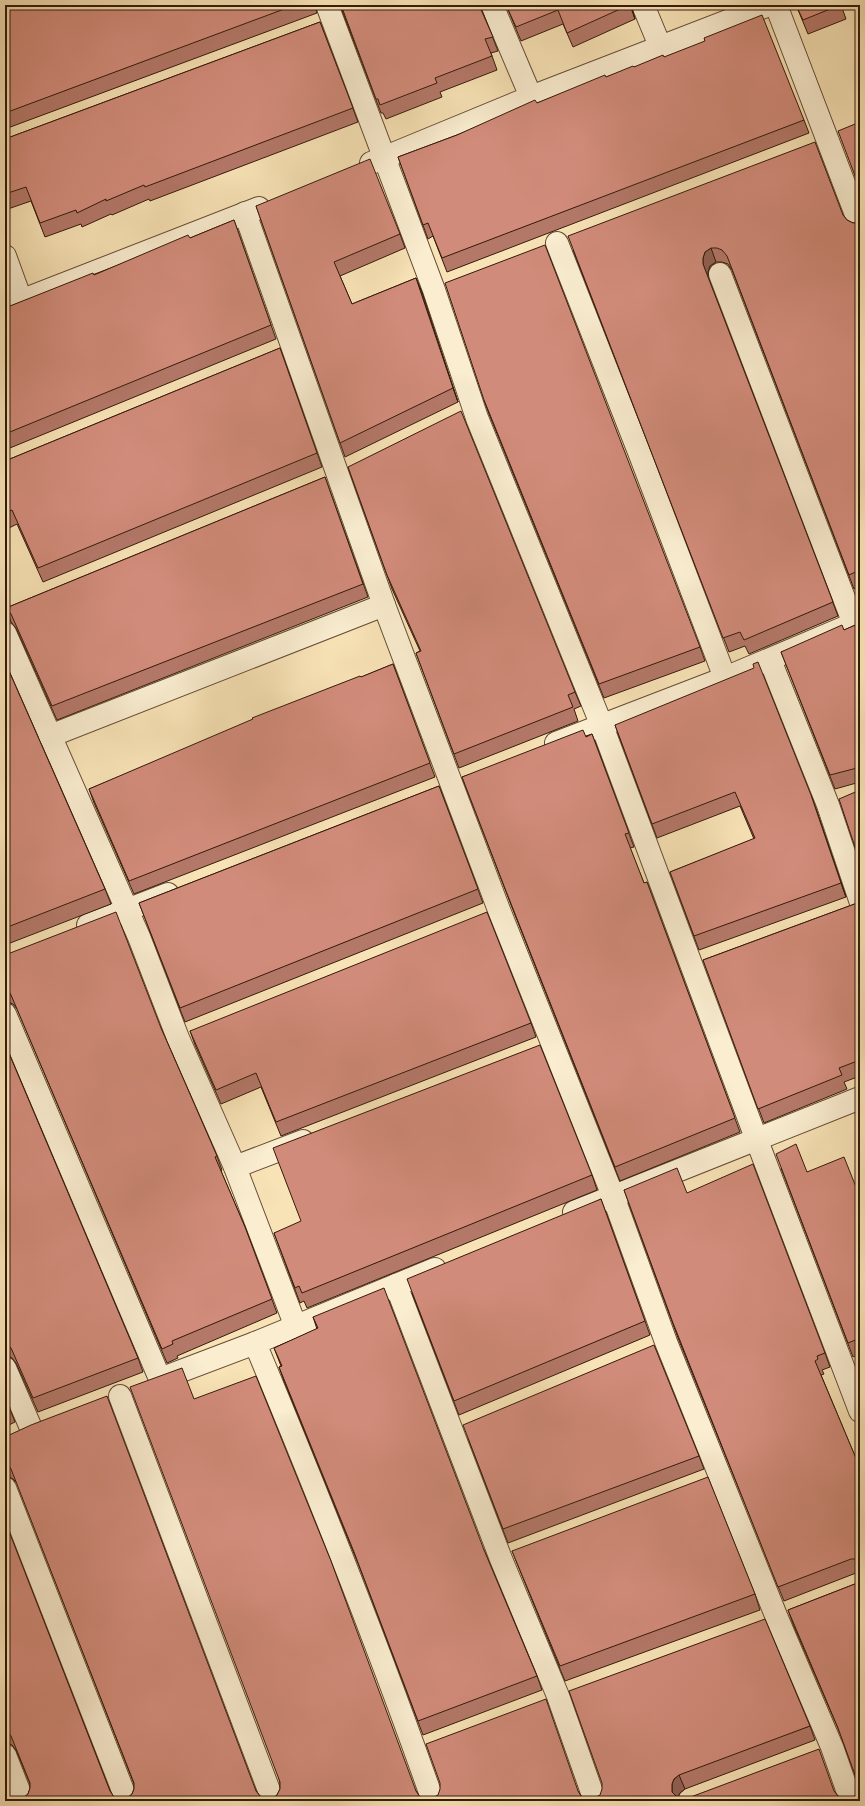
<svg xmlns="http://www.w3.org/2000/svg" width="865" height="1806" font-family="'IM FELL French Canon',serif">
<rect width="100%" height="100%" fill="#f8e3b6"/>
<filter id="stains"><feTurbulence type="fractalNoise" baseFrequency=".005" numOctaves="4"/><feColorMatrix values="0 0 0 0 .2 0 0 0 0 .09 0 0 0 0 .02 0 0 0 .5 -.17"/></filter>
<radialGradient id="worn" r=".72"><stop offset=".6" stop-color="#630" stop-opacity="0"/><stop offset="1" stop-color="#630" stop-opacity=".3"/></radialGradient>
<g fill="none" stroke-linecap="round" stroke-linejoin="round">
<g stroke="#664c35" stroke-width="24">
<g id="minor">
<path d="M327,5L434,290L477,418L604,731L756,1138L860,1411"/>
<path d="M492,5L531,97"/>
<path d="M643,5L660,46"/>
<path d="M371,163L531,97L769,5"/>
<path d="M245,213L384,605L499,910L613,1196L666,1342L777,1618L832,1747L851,1801"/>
<path d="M557,243L639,452L725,678"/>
<path d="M5,256L21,300"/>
<path d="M720,274L854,624"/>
<path d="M5,307L259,208"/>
<path d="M5,633L139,937L178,1038L235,1167L296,1327"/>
<path d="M770,660L828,805L860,900"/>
<path d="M50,736L384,605"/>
<path d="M556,743L725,678L860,621"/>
<path d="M88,925L168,894"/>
<path d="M235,1167L303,1141"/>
<path d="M396,1285L501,1559L558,1696L595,1801"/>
<path d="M255,1343C318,1494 379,1647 433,1801"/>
<path d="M5,1368L31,1428"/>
<path d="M120,1396L273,1801"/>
<path d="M5,1488L127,1801"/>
<path d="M5,1755L23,1801"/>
</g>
</g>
<g stroke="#664c35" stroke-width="24">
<g id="tertiary">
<path d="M776,5L860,225"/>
<path d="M5,1014L160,1379L255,1343L435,1269"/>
<path d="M574,1212L860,1098"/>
</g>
</g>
<use href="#minor" stroke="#faedd0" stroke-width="22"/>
<use href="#tertiary" stroke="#faedd0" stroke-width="22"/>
</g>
<g fill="#b47869" stroke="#351a0a">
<path d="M5,5H315L317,13L5,129Z"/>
<path d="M340,5H480L498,51L491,53L497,70L440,92L442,97L386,119L383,113H381Z"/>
<path d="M506,5H631L635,19L573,47L563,24L521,41Z"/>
<path d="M656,5H669L658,9Z"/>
<path d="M796,5H841L846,19L808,34Z"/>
<path d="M320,22L358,122L150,201L149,199L112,215L111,214L82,227L81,224L45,237L31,201L5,210V139Z"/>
<path d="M664,57L804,120L809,133L447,272L433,236L428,239L398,157L457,135L537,103L606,77Z"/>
<path d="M256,206L400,234L405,248L340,276L352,304L416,278L458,402L345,457Z"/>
<path d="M843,215L847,220L853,223L860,222V586L854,589L732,270L728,264L722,262H716L710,266L708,272V277L838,616L749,654L745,646L729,652L573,250Z"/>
<path d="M234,220L276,339L5,450V308L190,238Z"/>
<path d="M280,348L322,467L43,582L17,524L5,530V461Z"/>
<path d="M484,400L700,647L705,661L604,698L489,414Z"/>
<path d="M348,467L575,692L581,706L574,709L578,721L459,768L416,653L420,651L392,589Z"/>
<path d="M325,477L368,597L57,720L16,628L11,622L6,608Z"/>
<path d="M860,623V782L835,789L781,652L844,630Z"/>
<path d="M5,662L105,889L111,904L5,945Z"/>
<path d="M393,664L435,777L134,894L94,803L89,789Z"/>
<path d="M615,725L816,809L846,897L699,950L670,872L754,839L740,806L657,838Z"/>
<path d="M592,734L634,847L630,848L644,883L647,882L740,1132L620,1181L511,905L462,777Z"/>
<path d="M439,786L483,903L185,1022L139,903Z"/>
<path d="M860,902V1076L844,1082L847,1089L764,1123L703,960Z"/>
<path d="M5,955L161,1028L217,1156L222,1170L221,1171L245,1227L277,1313L177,1356L178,1358L167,1363L17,1009L13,1004L7,1002H5Z"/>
<path d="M531,1023L536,1037L281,1136L261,1087L221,1104L195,1045L190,1031Z"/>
<path d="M5,1044L138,1358L143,1372L38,1412L16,1363L12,1358L7,1356H5Z"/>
<path d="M781,1168L807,1172L860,1197V1354L853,1357Z"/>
<path d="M592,1175L597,1190L307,1308L304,1301L300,1303L274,1233Z"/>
<path d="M624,1190L687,1193L825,1353L830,1367L822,1370L824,1374L821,1375L860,1468V1573H856L784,1601L678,1338Z"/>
<path d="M601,1199L650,1335L459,1415L412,1293Z"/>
<path d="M313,1317L484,1550L537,1676L542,1690L423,1735L359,1566L284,1381L279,1367L281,1366L274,1348L317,1329Z"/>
<path d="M5,1397L15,1422L5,1427Z"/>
<path d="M194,1399L416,1791L420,1797L426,1799L578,1791L581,1796L587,1799L594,1798L810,1726L815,1740L685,1789L680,1793L678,1797L681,1799L835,1792L838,1796L844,1799H850L856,1795L858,1789V1783L843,1740L793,1624L788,1610L860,1582V1801H5L6,1792L10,1797L16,1799L23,1798L28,1794L30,1788V1784L16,1750L12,1745L7,1743H5V1522L110,1791L114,1797L120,1799H126L132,1794L134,1789V1784L17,1483L13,1479L7,1476H5V1437L260,1796L265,1799H272L277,1795L280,1789V1783Z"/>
<path d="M468,1438L699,1456L704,1469L508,1543Z"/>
<path d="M512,1551L755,1594L760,1610L565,1681L518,1566Z"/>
</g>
<g fill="#926155" stroke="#351a0a">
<path d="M630,5H631L635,19Z"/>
<path d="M711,248L716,262L710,266L708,272V278L703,264V258L705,252Z"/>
<path d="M416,278L422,292L458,402L453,388Z"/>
<path d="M811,795L816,809L846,897L841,883Z"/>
<path d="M679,1775L685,1789L680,1793L677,1799L672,1792V1784L674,1779Z"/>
</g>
<g fill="#d18b7a" stroke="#351a0a">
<path d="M5,5H295L5,113Z"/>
<path d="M341,5H479L493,37L485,39L492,56L435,78L437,83L380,105L378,99H376Z"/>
<path d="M506,5H629L567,33L558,10L516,27Z"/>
<path d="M796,5H840L803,20Z"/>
<path d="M762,15L804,120L442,258L428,223L423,225L398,157L457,135L535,100L537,103L605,75L606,77L633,66L634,67L663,55L664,57L705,41L704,38Z"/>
<path d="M320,22L353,108L145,187L144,185L106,201V199L77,213L76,210L40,223L26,187L5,194V139Z"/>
<path d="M860,122V189L838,131Z"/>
<path d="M815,142L843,215L847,220L853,223L860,222V570L849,575L727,256L722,250L717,248H711L705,252L703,258V264L833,602L744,640L740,632L723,638L568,236Z"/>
<path d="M370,159L400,234L334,262L352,304L416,278L453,388L340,443L256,206Z"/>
<path d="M234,220L271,325L5,434V308L93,273L94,275L188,235L190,238Z"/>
<path d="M545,245L700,647L599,684L484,400L445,283Z"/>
<path d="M280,348L317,453L38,568L12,510L5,513V461Z"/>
<path d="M461,411L575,692L568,695L573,707L454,754L416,653L421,651L387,575L348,467Z"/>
<path d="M325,477L363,584L52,706L11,614L6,608Z"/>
<path d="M860,623V769L857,768L830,775L781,652L842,625L844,630Z"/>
<path d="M5,662L105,889L5,928Z"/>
<path d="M758,662L811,795L841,883L694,936L670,872L755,838L735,792L652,824L615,725L754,668L753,664Z"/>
<path d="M393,664L430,763L129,881L89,789L253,719L252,718L360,676L361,677Z"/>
<path d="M583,730L586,737L592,734L629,833L625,834L644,883L647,882L735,1118L615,1167L506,891L462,777Z"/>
<path d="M439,786L478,889L180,1008L139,903Z"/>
<path d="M860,790V862L839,799Z"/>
<path d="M860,902V1060L839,1068L842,1075L758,1109L703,960Z"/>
<path d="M116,912L161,1028L207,1133L217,1156L215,1157L245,1227L272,1299L172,1341L173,1344L162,1349L11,995L8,990L5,989V955Z"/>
<path d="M487,912L531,1023L276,1122L256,1073L216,1090L190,1031Z"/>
<path d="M5,1044L138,1358L33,1398L11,1348L7,1344L5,1343Z"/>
<path d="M540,1045L592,1175L302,1293L299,1286L295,1288L274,1233L301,1221L273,1148Z"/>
<path d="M796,1144L807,1172L844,1157L860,1197V1338L848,1343L776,1154Z"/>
<path d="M753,1164L825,1353L817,1356L818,1359L815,1361L860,1468V1560L857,1559H851L778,1587L673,1323L624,1190L677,1168L687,1193Z"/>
<path d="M601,1199L645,1321L454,1401L407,1279Z"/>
<path d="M384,1288L484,1550L537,1676L418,1721L354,1552L279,1367L282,1366L274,1348L318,1328L313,1317Z"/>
<path d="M654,1345L699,1456L503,1529L463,1425Z"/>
<path d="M182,1368L194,1399L256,1376L331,1561L416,1791L420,1797L426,1799L432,1798L438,1795L440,1789V1783L426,1744L546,1699L578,1791L581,1796L587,1799L594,1798L600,1795L602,1789V1783L569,1691L765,1619L810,1726L679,1775L674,1779L672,1784V1792L676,1796L681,1799L688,1798L819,1749L834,1791L838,1796L844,1799H850L856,1795L858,1789V1783L838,1728L788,1610L860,1582V1801H5V1788L6,1792L10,1797L16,1799L23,1798L28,1794L30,1788V1783L11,1736L7,1731L5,1730V1521L110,1791L114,1797L120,1799H126L132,1794L134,1789V1783L11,1469L8,1464L5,1463V1437L31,1425L107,1396L256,1791L260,1796L265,1799H272L277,1795L280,1789V1782L130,1387Z"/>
<path d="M5,1397L10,1408L5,1410Z"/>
<path d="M708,1477L755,1594L560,1666L512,1551Z"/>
</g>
<rect width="865" height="1806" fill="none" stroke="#f8e3b6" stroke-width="20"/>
<rect x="6" y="6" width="853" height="1794" fill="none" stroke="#351a0a" stroke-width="2"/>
<rect x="10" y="10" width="845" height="1786" fill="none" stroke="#351a0a"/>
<rect width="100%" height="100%" filter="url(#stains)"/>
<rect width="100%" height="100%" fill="url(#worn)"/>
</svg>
